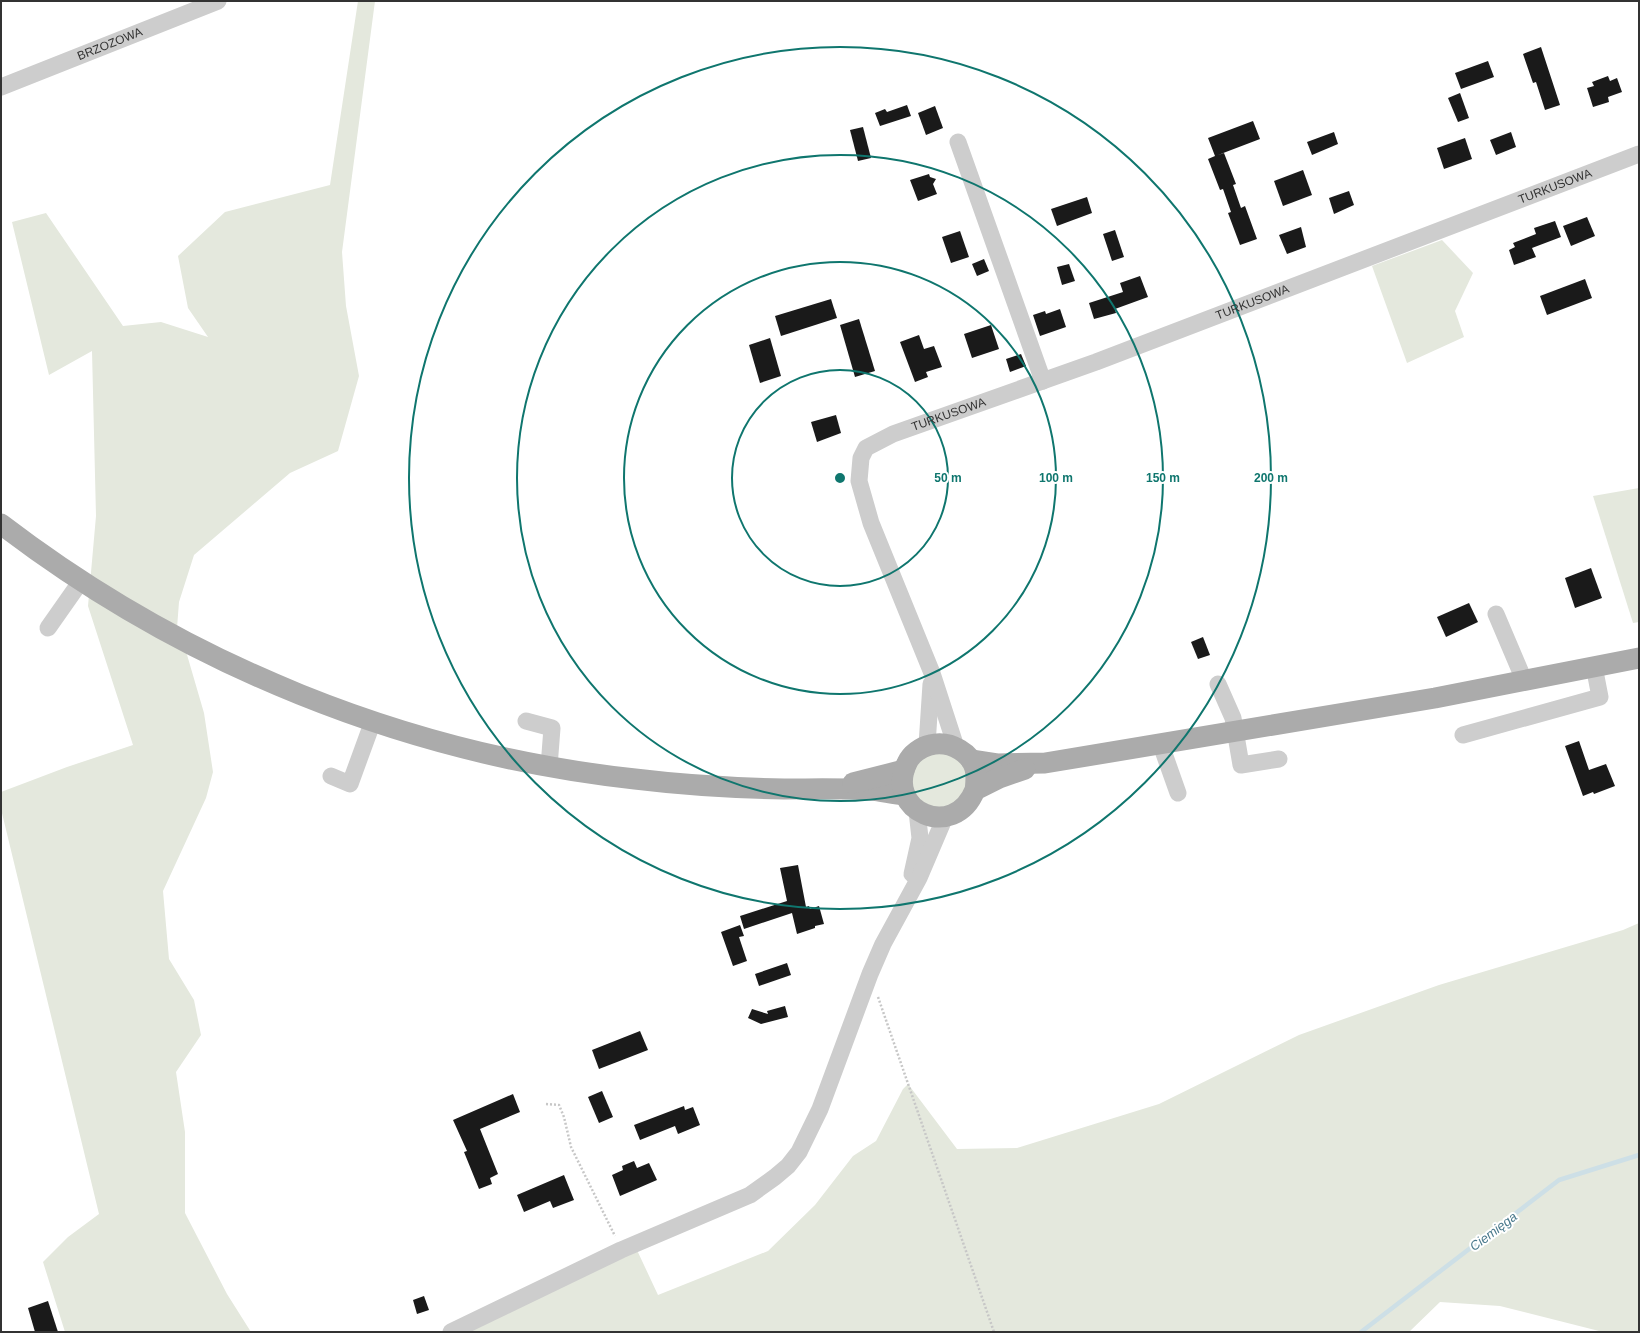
<svg xmlns="http://www.w3.org/2000/svg" width="1640" height="1333" font-family="Helvetica,sans-serif">
<rect width="100%" height="100%" fill="#fff"/>
<g fill="#e4e8dd">
<path d="M358,1H375L342,252L346,306L359,376L338,451L290,473L194,555L179,602L177,628L183,641L204,713L213,772L206,798L163,891L169,959L194,1000L201,1035L176,1072L185,1132V1213L227,1294L251,1332H65L43,1262L68,1237L99,1214L1,809V792L67,767L133,745L88,606L96,516L92,351L49,375L12,222L46,213L123,326L161,322L208,337L188,308L178,256L225,212L330,185Z"/>
<path d="M1442,240L1473,273L1455,311L1464,337L1407,363L1372,266Z"/>
<path d="M1639,488V622L1633,623L1593,496Z"/>
<circle cx="939" cy="780" r="28"/>
<path d="M1639,923V1331L1603,1332L1500,1306L1440,1302L1409,1332H451L636,1248L658,1295L768,1251L815,1205L853,1156L876,1141L903,1089L908,1084L957,1149L1017,1148L1159,1104L1299,1035L1439,985L1623,930Z"/>
</g>
<g fill="none" stroke-linecap="round" stroke-linejoin="round">
<path stroke="#cddfe6" stroke-width="4.5" d="M1361,1332L1559,1180L1639,1155"/>
</g>
<g fill="#1a1a1a">
<path d="M1541,47L1560,105L1545,110L1536,82L1533,83L1523,54Z"/>
<path d="M1488,61L1494,77L1461,89L1455,73Z"/>
<path d="M1608,76L1610,81L1617,78L1622,92L1608,97L1609,102L1593,107L1587,88L1594,86L1592,82Z"/>
<path d="M1460,93L1469,118L1458,122L1448,98Z"/>
<path d="M907,105L911,116L880,126L875,113L885,109L887,112Z"/>
<path d="M935,106L943,128L926,135L918,113Z"/>
<path d="M1253,121L1260,139L1218,155L1224,153L1236,184L1233,185L1241,208L1245,206L1257,239L1240,245L1228,213L1231,212L1223,189L1220,190L1208,159L1215,156L1208,138Z"/>
<path d="M863,127L871,158L858,161L850,130Z"/>
<path d="M1334,132L1338,144L1312,155L1307,142Z"/>
<path d="M1511,132L1516,147L1496,155L1490,140Z"/>
<path d="M1465,138L1472,159L1444,169L1437,148Z"/>
<path d="M1303,170L1312,195L1283,206L1274,181Z"/>
<path d="M929,174L930,177L936,179L933,184L937,194L918,201L910,180Z"/>
<path d="M1349,191L1354,205L1334,214L1329,198Z"/>
<path d="M1087,197L1092,213L1057,226L1051,209Z"/>
<path d="M1587,217L1595,236L1571,246L1563,226Z"/>
<path d="M1555,221L1561,237L1532,248L1536,257L1514,265L1509,250L1515,247L1513,243L1536,234L1534,228Z"/>
<path d="M1301,227L1306,247L1287,254L1279,235Z"/>
<path d="M1115,230L1124,257L1112,261L1103,234Z"/>
<path d="M960,231L969,257L951,263L942,237Z"/>
<path d="M984,259L989,271L977,276L972,264Z"/>
<path d="M1069,264L1075,281L1062,285L1057,267Z"/>
<path d="M1140,276L1148,297L1115,309L1116,313L1094,319L1089,303L1123,292L1120,283Z"/>
<path d="M1585,279L1592,298L1547,315L1540,296Z"/>
<path d="M831,299L837,318L781,336L775,316Z"/>
<path d="M1060,309L1066,327L1040,336L1033,315L1045,311L1046,314Z"/>
<path d="M859,319L875,371L855,377L840,325Z"/>
<path d="M991,325L999,349L972,358L964,334Z"/>
<path d="M919,335L924,349L934,346L942,367L926,372L928,377L915,382L900,342Z"/>
<path d="M770,338L781,376L760,383L749,345Z"/>
<path d="M1021,354L1026,366L1010,372L1006,359Z"/>
<path d="M836,415L841,433L817,442L811,422Z"/>
<path d="M1591,568L1602,598L1575,608L1565,578Z"/>
<path d="M1469,603L1478,622L1446,637L1437,617Z"/>
<path d="M1203,637L1210,655L1198,659L1191,642Z"/>
<path d="M1579,741L1589,770L1606,764L1615,786L1594,794L1593,792L1583,796L1565,746Z"/>
<path d="M798,865L806,907L809,906L810,909L819,906L824,924L815,926V928L797,934L792,913L744,929L740,916L787,901L780,868Z"/>
<path d="M740,925L744,936L739,937L747,961L733,966L721,932Z"/>
<path d="M787,963L791,975L759,986L755,974Z"/>
<path d="M785,1006L788,1017L761,1024L748,1018L752,1009L768,1014L767,1011Z"/>
<path d="M640,1031L648,1050L599,1069L592,1050Z"/>
<path d="M602,1091L613,1117L599,1123L588,1097Z"/>
<path d="M513,1094L520,1112L480,1129L498,1174L490,1178L492,1184L479,1189L464,1152L467,1151L453,1120Z"/>
<path d="M684,1106L685,1110L693,1107L700,1125L678,1134L675,1126L640,1140L634,1125Z"/>
<path d="M634,1161L637,1168L649,1163L657,1180L620,1196L612,1175L623,1170L622,1166Z"/>
<path d="M564,1175L574,1200L553,1208L550,1201L524,1212L517,1195Z"/>
<path d="M424,1296L429,1310L417,1314L413,1300Z"/>
<path d="M48,1301L58,1332H35L28,1308Z"/>
</g>
<g fill="none" stroke-linecap="round" stroke-linejoin="round">
<g stroke="#c7c7c7" stroke-width="2.5" stroke-dasharray="2 2" stroke-linecap="butt">
<path d="M878,997L994,1332"/>
<path d="M546,1104L559,1105L564,1117L571,1147L615,1236"/>
</g>
<g stroke="#cdcdcd" stroke-width="17">
<path id="s1" d="M1,87L218,1"/>
<path d="M958,142L1043,381"/>
<path d="M1496,614L1524,680"/>
<path d="M48,628L81,581"/>
<path d="M1218,684L1233,718L1241,765L1279,759"/>
<path d="M526,721L552,728L549,767"/>
<path d="M1463,735L1600,697L1594,666"/>
<path d="M927,745L931,684"/>
<path d="M1161,745L1178,793"/>
<path id="s2" d="M956,747L932,673L871,523L859,481L861,458L866,448L893,434L1096,362L1639,154"/>
<path d="M331,776L350,784L373,721"/>
<path d="M912,874L920,838L917,811"/>
<path d="M451,1332L621,1250L750,1195L775,1177L788,1166L799,1152L820,1109L870,974L883,944L919,878L945,817"/>
</g>
<g stroke="#ababab" stroke-width="21">
<path d="M1,524C184,664 405,754 635,779C684,785 734,788 784,789C813,789 842,788 871,790C882,791 893,794 905,795"/>
<path d="M971,760L997,764L1045,763L1435,698L1639,658"/>
<path d="M853,783L904,770"/>
<path d="M975,790C976,785 976,779 976,774C974,753 950,740 930,745C921,747 911,754 907,763C884,811 954,842 975,790L999,778L1025,769"/>
</g>
</g>
<g fill="none" stroke="#0f766e" stroke-width="2">
<circle cx="840" cy="478" r="108"/>
<circle cx="840" cy="478" r="216"/>
<circle cx="840" cy="478" r="323"/>
<circle cx="840" cy="478" r="431"/>
</g>
<g text-anchor="middle" stroke-width="4" stroke-linejoin="round" paint-order="stroke">
<g font-size="12" fill="#333" stroke="#fff">
<text dy="4" stroke="none"><textPath href="#s1" startOffset="117">BRZOZOWA</textPath></text>
<text dy="4" stroke="none"><textPath href="#s2" startOffset="1055">TURKUSOWA</textPath></text>
<text dy="4" stroke="none"><textPath href="#s2" startOffset="731">TURKUSOWA</textPath></text>
<text dy="4" stroke="none"><textPath href="#s2" startOffset="407">TURKUSOWA</textPath></text>
</g>
<g font-size="13" font-style="italic" fill="#49798c" stroke="#fff">
<text transform="translate(1493 1231) rotate(-37)" y="5">Ciemięga</text>
</g>
</g>
<circle cx="840" cy="478" r="6" fill="#0f766e" stroke="#fff" stroke-width="2"/>
<g font-size="12" text-anchor="middle" font-weight="bold" fill="#0f766e" stroke="#fff" stroke-width="4" stroke-linejoin="round" paint-order="stroke">
<text x="948" y="482">50 m</text>
<text x="1056" y="482">100 m</text>
<text x="1163" y="482">150 m</text>
<text x="1271" y="482">200 m</text>
</g>
<rect width="1640" height="1333" fill="none" stroke="#333333" stroke-width="4"/>
</svg>
